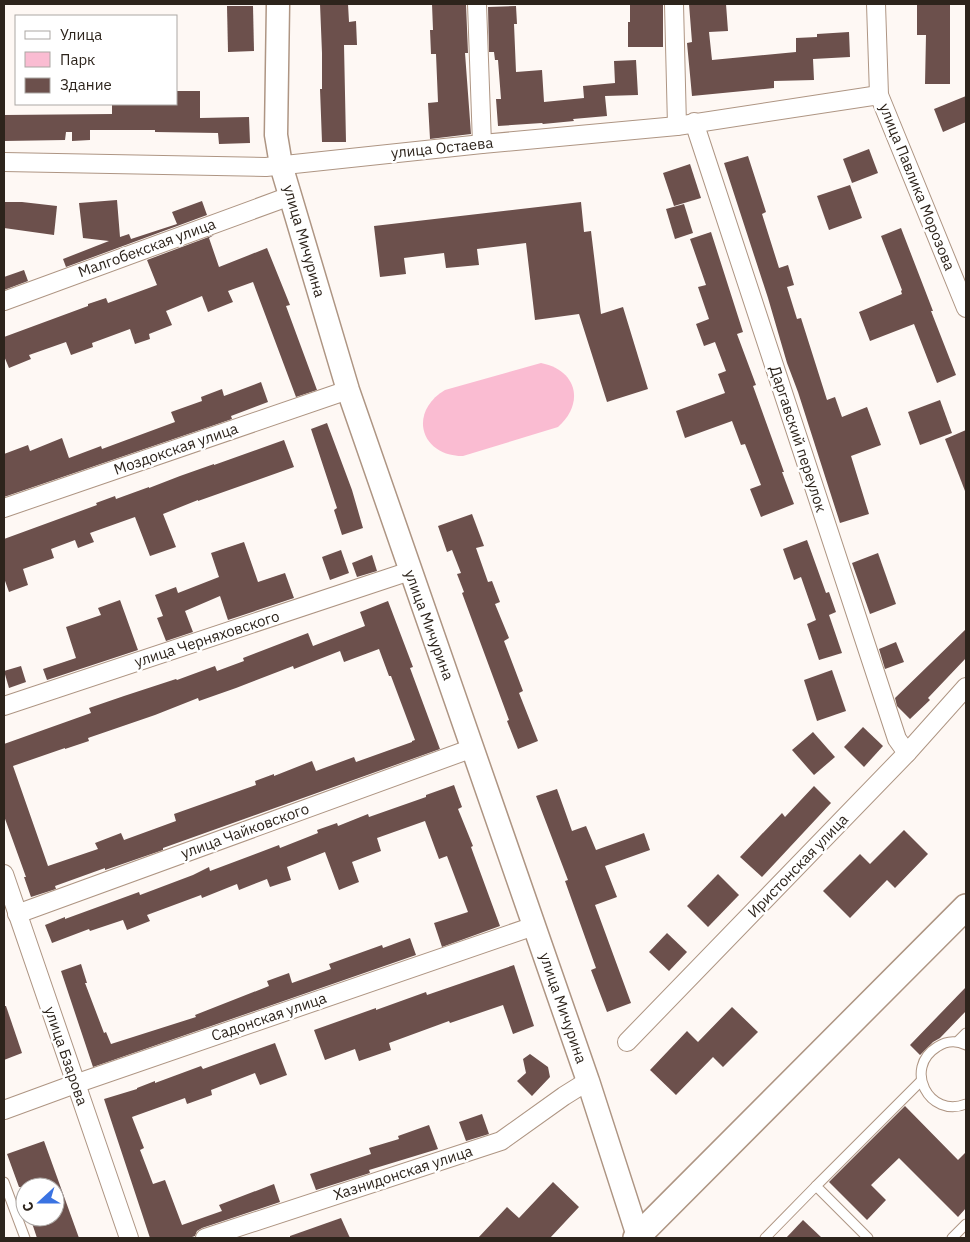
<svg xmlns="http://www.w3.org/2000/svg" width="970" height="1242" font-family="'IBM Plex Sans',sans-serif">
<rect width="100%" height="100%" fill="#fef8f4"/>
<path fill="#fabcd2" d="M541,363C577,370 585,403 558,427L463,456C420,456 408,412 445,390Z"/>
<g fill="#6c504c" fill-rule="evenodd">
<path d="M320,4H348L349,22L356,21L357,45H344L346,142H322L320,89H322V53Z"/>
<path d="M432,4H466L468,53H465L471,134L430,139L428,103L438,102L436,54H431L430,30H433Z"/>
<path d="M630,4H663V47H628V22H630Z"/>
<path d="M689,4H726L728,31L709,32L712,60L796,52V38L817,37V34L849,32L850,57L813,59L814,80L774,81V88L692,96L687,43L692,42Z"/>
<path d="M917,4H950V84H925L926,35H917Z"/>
<path d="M227,6H253L254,51L228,52Z"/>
<path d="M516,6L517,24H514L516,72L542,70L544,102L584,98L583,86L615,83L614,61L636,60L638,95L605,96L607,116L573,119L574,121L543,124L542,123L498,126L496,99H501L498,60H495L494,52H489L488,7Z"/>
<path d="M176,91H200V118L249,117L250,143L219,144L218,133L155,132V130H90V140L72,141V132H66L65,140L4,141V115L112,114V104H176Z"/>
<path d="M966,96V122L943,132L934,109Z"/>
<path d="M869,149L878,173L852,183L843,159Z"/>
<path d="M748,156L766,212L762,214L779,268L788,265L794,285L787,287L797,319L801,318L827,400L835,397L842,417L867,407L881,445L851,456L869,514L840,523L798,392L787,363L768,298L724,163Z"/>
<path d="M690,164L701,198L674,206L663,173Z"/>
<path d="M850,185L862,218L829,230L817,196Z"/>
<path d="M117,200L120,237L129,234L131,239L177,224L172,212L202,201L207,215L66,267L63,259L109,241L83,238L79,203Z"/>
<path d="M4,202H22L57,206L54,235L4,228Z"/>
<path d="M581,202L584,232L591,231L601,314L623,307L648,389L607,402L579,314L535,320L526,243L477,249L479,265L446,268L444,253L404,258L406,274L380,277L374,226Z"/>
<path d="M684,204L693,233L675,239L666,209Z"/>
<path d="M901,228L933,311H931L956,375L937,383L914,324L870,341L859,312L902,294L901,291L902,290L881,236Z"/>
<path d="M711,232L743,332L737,334L756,385L753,386L784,472H782L794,504L761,517L750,489L761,485L745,444L741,445L732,421L685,438L676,411L725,393L718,374L726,371L715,342L704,346L696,324L709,319L698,287L706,285L690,239Z"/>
<path d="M214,235L209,238L219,267L267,248L290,305L286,306L317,390L296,397L253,282L228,291L233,302L208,312L202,296L166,311L172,325L149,334L150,339L135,344L130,329L92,343L93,347L71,355L66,342L29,355L31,359L9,368L4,356V337L88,306V304L106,298L108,303L157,285L147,260Z"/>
<path d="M24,270L28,281L4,290V277Z"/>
<path d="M261,382L268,402L231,416L232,419L4,497V454L28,445L30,451L62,438L69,458L101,446L102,449L175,422L171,412L202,401L201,397L222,389L224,396Z"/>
<path d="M940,400L952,433L920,445L908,412Z"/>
<path d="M327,423L352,490L363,528L342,535L334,510L337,508L311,429Z"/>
<path d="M966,430V491H965L945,439Z"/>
<path d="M284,440L294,467L198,501V500L163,514L176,547L150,556L135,517L90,533L94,542L78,548L75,540L51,549L54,558L23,569L28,585L9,592L4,578V539L97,505L96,503L115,496L116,499L149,487V488L180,476L214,464V465Z"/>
<path d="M472,514L484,546L476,548L488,582L492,581L500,602L495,604L509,638L504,641L523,691L519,693L538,741L518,749L507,721L509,720L462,593L464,592L457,574L461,573L452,550L447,552L438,526Z"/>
<path d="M807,540L826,593L829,592L836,612L829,615L842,653L819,660L807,624L816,620L801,577L794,580L783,549Z"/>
<path d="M244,542L258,582L285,573L294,598L228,620L220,596L185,611L193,632L166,641L157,618L163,616L155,595L176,587L178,593L219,577L211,553Z"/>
<path d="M341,550L349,573L330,580L322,557Z"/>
<path d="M878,553L896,604L870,614L852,563Z"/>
<path d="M372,555L377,571L357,577L352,563Z"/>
<path d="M120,600L138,650L47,680L43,669L76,658L66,627L101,615L98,608Z"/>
<path d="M388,601L413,667L410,668L440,749L163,848V850L105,870V868L55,886L56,889L31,897L24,877H26L4,816V744L91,713L89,708L124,696L176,679L177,680L215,666L217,671L244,661L243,658L308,633L313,646L365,626L360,612ZM379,649L389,676H391L415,740L412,741V742L356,762L354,757L316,771L312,761L274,776V774L255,781L256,785L174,814L176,821L124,840L121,833L95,843L98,849L48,866L13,766L65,748V749L89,741L88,738L155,715L198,698L199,701L236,688L293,666L294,669L340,651L344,662Z"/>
<path d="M966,629V658L928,698L930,700L910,719L897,706L895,698Z"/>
<path d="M896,642L904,662L885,669L879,649Z"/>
<path d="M21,666L26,682L9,688L4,671Z"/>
<path d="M832,670L846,711L817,721L804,680Z"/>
<path d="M863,727L883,746L864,767L844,747Z"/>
<path d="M813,732L835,757L814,775L792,750Z"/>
<path d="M454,785L462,807L458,809L473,846L471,847L500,926L442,947L434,923L468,912L447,856L439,859L425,821L377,838L381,851L352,862L359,882L339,890L325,852L287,867L291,880L270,887L267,879L239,890L237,884L202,898L201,895L147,915L150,921L127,930L123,920L90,931L89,929L52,943L45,925L65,917V919L139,892L140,895L193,875L209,867L210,871L279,845L280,848L318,833L317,830L337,823L338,826L368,814L369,817L426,797V795Z"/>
<path d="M814,786L831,803L762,877L740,857L782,813L785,817Z"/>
<path d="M557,789L572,831L586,826L596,850L644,833L650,850L605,866L617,897L595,905L631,1003L607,1012L591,970L596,968L565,881L568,880L536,796Z"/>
<path d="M904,830L928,854L895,888L887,880L850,918L823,891L860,854L870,864Z"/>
<path d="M718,874L739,895L708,927L687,906Z"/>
<path d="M667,933L687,952L669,971L649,952Z"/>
<path d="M410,938L416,955L93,1067L61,971L81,964L87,983H85L104,1033L106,1032L111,1044L196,1017L195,1015L269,986L267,981L289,973L292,983L331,969L329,964L382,945L383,948Z"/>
<path d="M514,965L534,1026L513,1034L503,1005L450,1023L449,1021L389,1043L391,1050L359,1061L355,1049L325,1060L314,1030L376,1008V1010L426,992L427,995Z"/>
<path d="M966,987V1011L940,1038L933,1042L920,1055L910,1045Z"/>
<path d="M4,1006H6L22,1053L4,1060Z"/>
<path d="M732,1007L758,1032L723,1067L713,1057L676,1095L650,1070L687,1031L698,1042Z"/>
<path d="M275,1043L287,1075L260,1085L255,1073L211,1090L212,1095L187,1104L185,1098L132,1117L144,1148L140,1150L153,1184L165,1180L182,1225L222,1211L219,1205L274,1184L280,1202L202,1228L197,1231L195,1236L189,1238H150L104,1099L137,1089V1088L155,1081V1083L201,1066L203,1069Z"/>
<path d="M530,1054L548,1067L550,1077L532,1096L517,1081L526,1073L523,1059Z"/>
<path d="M905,1106L958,1160L966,1152V1208L958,1217L899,1158L871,1185L886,1200L867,1220L829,1182Z"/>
<path d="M482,1114L489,1134L466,1141L459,1122Z"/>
<path d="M429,1125L438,1149L369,1170L370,1173L316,1190L310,1174L371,1154L369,1148L399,1139L398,1136Z"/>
<path d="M44,1141L57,1177L79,1238H37L30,1217H55V1187H19L7,1154Z"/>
<path d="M553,1182L579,1207L550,1238H478L507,1207L519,1218Z"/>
<path d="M341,1218L350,1238H290V1236Z"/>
<path d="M803,1220L822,1238H786Z"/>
</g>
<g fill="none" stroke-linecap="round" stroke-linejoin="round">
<g stroke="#ae9583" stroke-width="11">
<g id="service">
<path d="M958,1041L966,1033"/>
<path d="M966,1045C956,1040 946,1041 937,1047C903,1068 929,1119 966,1104"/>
<path d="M4,1182L25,1238"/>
<path d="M765,1238L816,1186"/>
<path d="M868,1238L816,1186L921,1081"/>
<path d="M952,1238L966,1224"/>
</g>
</g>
<g stroke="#ae9583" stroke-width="20">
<g id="minor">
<path d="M477,4L482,144"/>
<path d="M674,4L677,126"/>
<path d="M876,4L879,95L966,308"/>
<path d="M694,122L897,739L907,753"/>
<path d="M4,162L266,167L482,144L677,126L879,95"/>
<path d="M4,301L282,199L290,194"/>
<path d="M4,508L348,390"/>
<path d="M4,706L410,571"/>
<path d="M4,874L129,1238"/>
<path d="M17,914L473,748"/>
<path d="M627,1042L907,753L966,687"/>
<path d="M4,1110L75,1084L534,926"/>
<path d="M205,1238L501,1141L564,1096L588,1081"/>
</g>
</g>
<g stroke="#ae9583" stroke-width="25">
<path id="tertiary" d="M278,4L276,135L281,165L348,390L588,1081L638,1236"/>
</g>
<g stroke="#ae9583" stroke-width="28">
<path id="secondary" d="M636,1238L966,907"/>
</g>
<use href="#service" stroke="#fff" stroke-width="9"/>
<use href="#minor" stroke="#fff" stroke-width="18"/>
<use href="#tertiary" stroke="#fff" stroke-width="22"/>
<use href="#secondary" stroke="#fff" stroke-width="25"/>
</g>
<g text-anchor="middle" stroke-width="5" stroke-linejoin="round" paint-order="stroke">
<g font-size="15" fill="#2d241c" stroke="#fff">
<text transform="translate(442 148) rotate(-6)" y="5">улица Остаева</text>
<text transform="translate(917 187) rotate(68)" y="5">улица Павлика Морозова</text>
<text transform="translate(304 241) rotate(74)" y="5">улица Мичурина</text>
<text transform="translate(147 248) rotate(-20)" y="5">Малгобекская улица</text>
<text transform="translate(798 439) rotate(72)" y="5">Даргавский переулок</text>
<text transform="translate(176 449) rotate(-19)" y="5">Моздокская улица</text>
<text transform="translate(429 625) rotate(70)" y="5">улица Мичурина</text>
<text transform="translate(207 639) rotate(-18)" y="5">улица Черняховского</text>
<text transform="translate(245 831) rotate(-20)" y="5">улица Чайковского</text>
<text transform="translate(798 866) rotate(-46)" y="5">Иристонская улица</text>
<text transform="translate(563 1008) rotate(71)" y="5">улица Мичурина</text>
<text transform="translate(269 1017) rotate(-19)" y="5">Садонская улица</text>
<text transform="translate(66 1056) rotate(71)" y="5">улица Бзарова</text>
<text transform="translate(403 1173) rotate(-18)" y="5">Хазнидонская улица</text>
</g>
</g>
<rect width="970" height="1242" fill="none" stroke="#2d241c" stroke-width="10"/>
<rect x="15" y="15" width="162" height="90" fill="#ffffff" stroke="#aba7a4"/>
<rect x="25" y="31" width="25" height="8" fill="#ffffff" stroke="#aba7a4"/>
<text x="60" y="40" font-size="15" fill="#2d241c">Улица</text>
<rect x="25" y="52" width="25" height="15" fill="#fabcd2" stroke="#aba7a4"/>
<text x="60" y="65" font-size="15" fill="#2d241c">Парк</text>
<rect x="25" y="78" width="25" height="15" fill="#6c504c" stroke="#aba7a4"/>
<text x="60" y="90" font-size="15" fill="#2d241c">Здание</text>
<g transform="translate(40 1202) rotate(249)"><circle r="24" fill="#ffffff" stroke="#aba7a4"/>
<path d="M0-4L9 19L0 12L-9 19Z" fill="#3a73e2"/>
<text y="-8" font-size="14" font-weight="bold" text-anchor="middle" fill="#2d241c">С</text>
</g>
</svg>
